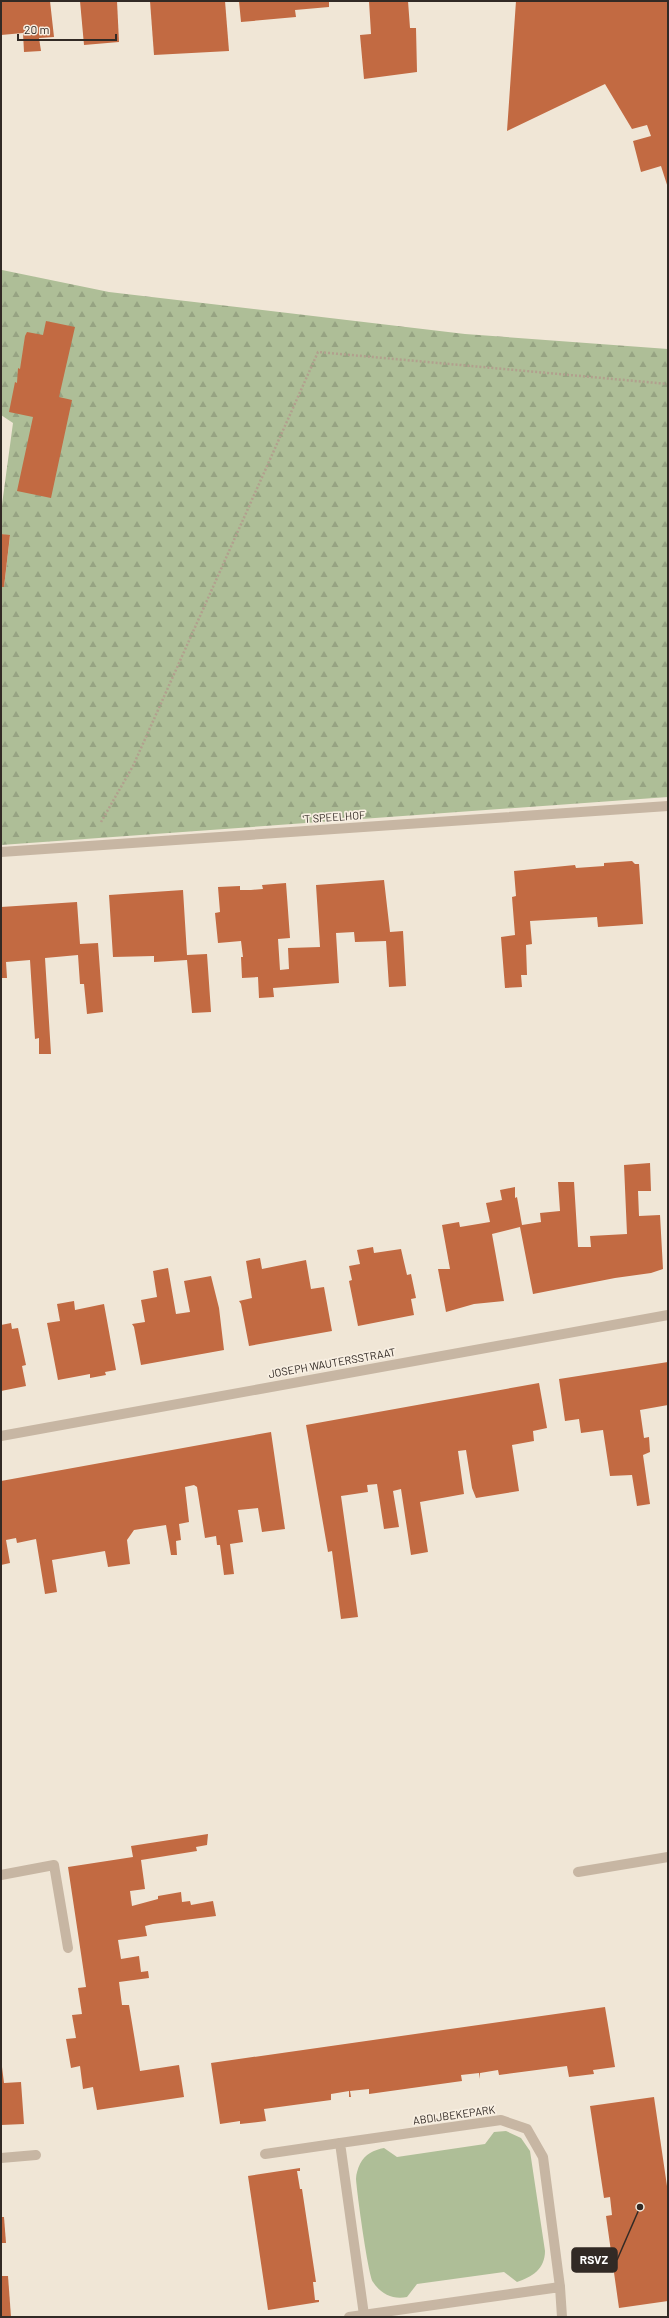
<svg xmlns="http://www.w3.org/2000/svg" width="669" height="2318" font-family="Barlow,sans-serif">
<defs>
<pattern id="forest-firs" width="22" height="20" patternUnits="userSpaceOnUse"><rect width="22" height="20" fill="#aebe97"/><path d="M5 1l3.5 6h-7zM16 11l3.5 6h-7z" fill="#96a382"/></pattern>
</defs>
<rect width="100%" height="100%" fill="#f0e6d6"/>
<path fill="#aebe97" d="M506,2131L521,2138L530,2151L545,2251C545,2269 532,2277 517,2282L504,2272L417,2284L407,2297C393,2300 381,2294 373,2282C368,2274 357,2193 356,2179C356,2174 358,2168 360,2164C365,2154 374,2150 384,2148L397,2157L485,2144L494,2132Z"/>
<path fill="url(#forest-firs)" d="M2,270L109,292L465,334L668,349V797L1,845V587H4L10,536L1,534V512L13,423L1,415Z"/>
<g fill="#c26a42">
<path d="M1,1H50L54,37L39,38L41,51L24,52L23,33L1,35Z"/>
<path d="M80,1H117L119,42L84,45Z"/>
<path d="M150,1H225L229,51L154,55Z"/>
<path d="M239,1H329V7L295,10L296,17L241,22Z"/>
<path d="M369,1H408L410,28H416L417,72L364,79L360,35L371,34Z"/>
<path d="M516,1H668V188L661,166L641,172L633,141L651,136L647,125L632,129L605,84L507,131Z"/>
<path d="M46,321L75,327L59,397L72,400L51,498L17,491L33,417L9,412L15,382L17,383L18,368L20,369L25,336L27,332L43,335Z"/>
<path d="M1,534L10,535L4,587H1Z"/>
<path d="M632,861L635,864H639L643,924L598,927L597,917L530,921L532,944L526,945L527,975H521L522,987L505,988L501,937L515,935L512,897L516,896L514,871L575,865L576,868L604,866V863Z"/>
<path d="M384,880L390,932L403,931L406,986L389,987L386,941L355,942L354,932L336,933L339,983L273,988L274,997L259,998L258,977L242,978L241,957H243L241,941L218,943L215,913L220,912L218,887L240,886V890H251L263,889L262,885L286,883L290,938L278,939L280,970L289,969L288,948L320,947L316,885Z"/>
<path d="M183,890L187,955L207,954L211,1012L192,1013L187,960L154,962V956L113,957L109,895Z"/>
<path d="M77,902L80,944L98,943L103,1012L87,1014L84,984H80L78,955L45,958L51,1054H39V1038L35,1039L30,960L6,962L7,978H1V907Z"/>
<path d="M650,1163L651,1191H638L639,1216L660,1215L663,1269L651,1273L615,1278L533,1294L520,1227L492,1234L504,1301L474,1304L446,1312L438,1269H450L442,1225L459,1222L460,1227L490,1222L486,1203L502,1200L500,1190L515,1187V1198L517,1197L522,1225L541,1222L540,1213L560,1211L558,1182H574L578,1247H591L590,1236L627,1234L624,1165Z"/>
<path d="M373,1247L374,1253L401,1249L407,1275L411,1274L416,1298L411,1299L414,1315L358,1326L349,1281L352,1280L349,1266L360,1264L357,1250Z"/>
<path d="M260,1258L262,1269L306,1260L311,1289L324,1287L332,1331L249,1346L241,1304L239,1301L252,1298L246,1261Z"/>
<path d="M168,1268L176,1314L190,1312L184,1281L211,1276L219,1308L224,1350L141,1365L134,1327L132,1324L145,1322L141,1300L157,1297L153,1271Z"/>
<path d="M74,1301L75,1310L104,1304L116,1370L105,1372L106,1375L90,1378V1374L58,1380L47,1323L60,1321L57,1304Z"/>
<path d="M11,1323L12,1329L18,1328L26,1365L22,1366L26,1386L1,1391V1325Z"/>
<path d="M668,1362V1405L640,1410L644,1438L649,1437L650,1452L643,1455L650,1504L637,1506L632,1475L610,1476L603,1430L581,1433L579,1419L565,1421L559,1379Z"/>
<path d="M539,1383L547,1428L533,1431L534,1441L512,1445L519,1491L476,1498L472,1488L466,1450L458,1451L464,1494L420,1502L428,1552L411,1555L401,1489L393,1491L399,1527L384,1529L377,1484L367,1485L368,1492L341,1496L358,1617L341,1619L332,1551L328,1552L306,1425Z"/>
<path d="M271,1432L285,1529L262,1532L258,1508L238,1510L243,1542L230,1544L234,1574L224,1575L220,1545H217L216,1536L205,1538L197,1487L194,1485L185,1487L189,1522L179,1524L181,1540L176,1541L177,1555H171L166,1525L134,1530L127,1540L130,1564L108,1567L105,1551L52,1560L57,1592L45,1594L36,1539L17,1543L16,1538L6,1540L10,1563L1,1565V1481Z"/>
<path d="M208,1834L207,1845L196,1847L197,1851L141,1860L145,1889L130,1891L132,1906L158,1899V1896L181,1892L182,1902L190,1901L191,1905L213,1901L216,1916L153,1924L145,1926L147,1936L118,1940L121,1959L139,1956L141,1972L148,1971L149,1978L119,1982L122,2005H129L140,2071L179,2065L184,2097L97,2110L93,2087L83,2089L80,2066L71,2068L66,2039L76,2038L72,2015L82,2014L78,1988L86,1987L68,1867L133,1857L131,1846Z"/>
<path d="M605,2007L615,2067L593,2070L594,2074L569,2077L567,2066L499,2075L498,2070L480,2073V2079L479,2073L461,2075L462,2081L369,2094V2089L350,2091L351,2097H349V2091L331,2094V2100L264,2109L266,2121L240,2124V2121L220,2124L211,2063Z"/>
<path d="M2,2067L4,2083L21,2082L24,2124L1,2125Z"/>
<path d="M654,2097L668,2193V2301L619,2308L606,2216L612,2215L610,2197L604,2198L590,2106Z"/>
<path d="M300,2168V2171H297L300,2189H302L316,2282H313L315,2300H319V2302L268,2310L248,2176Z"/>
<path d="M1,2217H4L6,2243H1Z"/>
<path d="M1,2276H8L11,2317H1Z"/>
</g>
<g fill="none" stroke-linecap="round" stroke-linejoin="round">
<path stroke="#b2a08e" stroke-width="2.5" stroke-dasharray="2 2" stroke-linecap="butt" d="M101,822L133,766L318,352L668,384"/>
<g stroke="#c7b6a3" stroke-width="10">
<path d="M1,852L668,806"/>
<path d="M1,1436L668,1315"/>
<path d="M578,1872L668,1857"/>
<path d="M1,1875L54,1865L68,1948"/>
<path d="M265,2154L340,2143"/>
<path d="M1,2158L36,2155"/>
<path d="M364,2315L340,2143L501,2120L527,2129L543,2157L560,2287"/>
<path d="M349,2317L560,2287L562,2317"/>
</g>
</g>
<g text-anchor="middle" stroke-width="3.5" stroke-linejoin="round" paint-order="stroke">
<g font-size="11" fill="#322a25" stroke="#f8efe2">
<text transform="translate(334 817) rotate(-4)" y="4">'T SPEELHOF</text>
<text transform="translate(332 1363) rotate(-10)" y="4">JOSEPH WAUTERSSTRAAT</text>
<text transform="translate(454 2115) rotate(-8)" y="4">ABDIJBEKEPARK</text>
</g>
</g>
<path fill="none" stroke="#322a25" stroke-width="1.5" d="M640 2207L617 2260"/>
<circle fill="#322a25" stroke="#f8efe2" stroke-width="1.5" cx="640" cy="2207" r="4"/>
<rect fill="#322a25" stroke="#322a25" stroke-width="1.5" x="572" y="2248" width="45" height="24" rx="4"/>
<g font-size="12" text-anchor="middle" font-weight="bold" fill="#fff">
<text x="594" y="2264">RSVZ</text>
</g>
<rect width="669" height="2318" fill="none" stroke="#322a25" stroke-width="4"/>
<path d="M18 34v6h98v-6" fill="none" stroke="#322a25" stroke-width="2"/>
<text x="24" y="34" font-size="12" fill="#322a25" stroke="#f8efe2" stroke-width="3" paint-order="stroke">20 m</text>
</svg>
